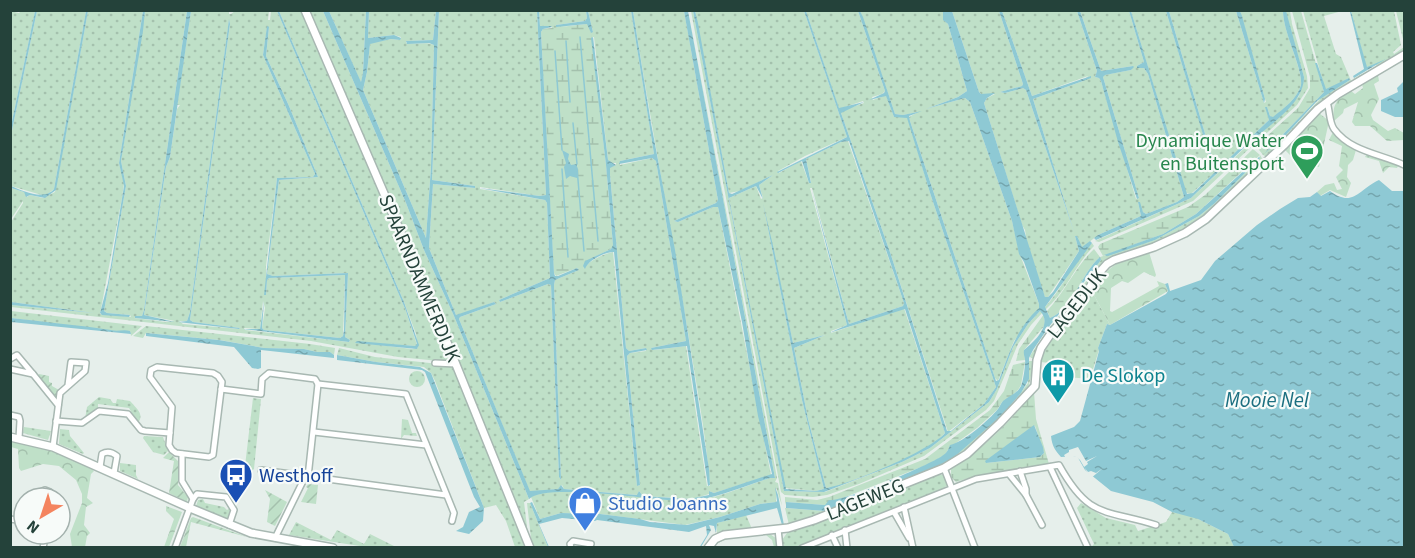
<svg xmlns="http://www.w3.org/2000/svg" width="1415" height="558" font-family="'Source Sans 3',sans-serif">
<defs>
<pattern id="grass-dots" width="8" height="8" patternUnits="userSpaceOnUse" patternTransform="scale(1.5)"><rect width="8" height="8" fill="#bfe0c8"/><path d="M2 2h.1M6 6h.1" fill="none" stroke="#a4c1ad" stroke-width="1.8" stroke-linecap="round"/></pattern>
<pattern id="forest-crowns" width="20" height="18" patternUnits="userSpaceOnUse" patternTransform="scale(1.5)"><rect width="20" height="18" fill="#bfe0c8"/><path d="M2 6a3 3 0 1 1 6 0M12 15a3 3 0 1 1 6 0" fill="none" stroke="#a4c1ad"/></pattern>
<pattern id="wetland-marsh" width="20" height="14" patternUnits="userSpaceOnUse" patternTransform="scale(1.5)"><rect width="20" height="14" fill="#bfe0c8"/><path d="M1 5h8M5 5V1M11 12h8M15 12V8" fill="none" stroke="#a4c1ad"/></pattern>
<pattern id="garden-furrows" width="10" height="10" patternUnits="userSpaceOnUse" patternTransform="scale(1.5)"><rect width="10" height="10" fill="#bfe0c8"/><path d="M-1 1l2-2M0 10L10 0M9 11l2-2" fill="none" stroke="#a4c1ad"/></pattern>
<pattern id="water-ripples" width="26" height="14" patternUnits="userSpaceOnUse" patternTransform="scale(1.5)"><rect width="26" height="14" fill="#8ec9d4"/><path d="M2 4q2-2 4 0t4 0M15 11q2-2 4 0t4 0" fill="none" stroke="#74a5ad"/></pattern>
</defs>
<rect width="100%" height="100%" fill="#e6efeb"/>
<g fill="url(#grass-dots)" fill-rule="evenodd">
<path d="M10,11L19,13L21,11H35L11,126Z"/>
<path d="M37,11H86L54,189L45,196L11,186V135Z"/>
<path d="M88,11H143L119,163L124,183L122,198L100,314L131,317L130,315L107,313L104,311L126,186L121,161L145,11H187L144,310L142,316L134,318L166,322L175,321L144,315L166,167L170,157L177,109L180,105H177L191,11H229V14H231L235,11H269L268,20H270L271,11H277L406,311L417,345L415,346L355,342L412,349L418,348L416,334L404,302L279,11H303L386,203L449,358L447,360L439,361L398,357L311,341L11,307V305L94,313L11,302V222L23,203V201L11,219V188L24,192L27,197L30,195L43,198L55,192ZM229,20L230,24L190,320L193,322L240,328L239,329L183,324L179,321H187L190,312ZM269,27L266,56L289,106L318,177L279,180L267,274L273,276L348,273L345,337L350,340L349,342L245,330L244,328L260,329L263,301L265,308L262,328L264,330L340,338L343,336L345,275L269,278L267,280L266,295V266L277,178L313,177L315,174L263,55L267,28Z"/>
<path d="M308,11H323L406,203L424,250L454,316L529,499L524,502L528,535Z"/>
<path d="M329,11H366L363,73L361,83Z"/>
<path d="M369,11H436L433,40L406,41V43C415,45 427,41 434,45L431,167L426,238L363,90L367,72L370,43L391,39L400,40L401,37L394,35L368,38Z"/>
<path d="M439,11H537L546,195L540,196L480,187V189L545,200L547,203L550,278L499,300L500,302L548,284L551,285L559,477L561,480L554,285L555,280L579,270L578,268L554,273L543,71L552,27L551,26H540L539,11H586L587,18L585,21L556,25L593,32L588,11H631L654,154L620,161V165L652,158L656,161L686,341L651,348L654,350L686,346L707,486H710C706,435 696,383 688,333C670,225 650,118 633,11H684L718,200L716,203L674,221L678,222L713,207H718L771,475L714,493L709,491V494L693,499L643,496L639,491L638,495L564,489L562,485L558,489L530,492L459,319L460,317L496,304L494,302L460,315H456L429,248L433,184L475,188V186L432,180ZM592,37H594L608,160L611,163H616V165L610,167V175L626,348L629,351L646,348V351L630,353L627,356L640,485L637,486L613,252C603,254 589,261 583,269L590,259L611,249L613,245Z"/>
<path d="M688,11L777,478L775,482L778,483L782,506L776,487V502L760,504L720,517L685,525L600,514L561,513L540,519L531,497C550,482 656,501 686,501C709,502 747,485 770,478H775Z"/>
<path d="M691,11H693L784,491L825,492L902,462L930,448L989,402L997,389L1013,347L1028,324L1040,311L1043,312L1031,325L1018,344L994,401L986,410L924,456L859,484L827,495L813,497L785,495L781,492Z"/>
<path d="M695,11H804L847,137L805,156L778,171L779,173L801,161L809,183L811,182L806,159L841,142L848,141L904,303L903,306L849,324L814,195L812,188H810L847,325L831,331V333L904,308L945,433C924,458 867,474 836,487L826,488L808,419L794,348L825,335L793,343L763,203L802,400L824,489L816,491L785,488L729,198L756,186L761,199L763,198L759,185L773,175L740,191L729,193Z"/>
<path d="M806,11H858L885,91L882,94L872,97L873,100L886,95L894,117H907L908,119L931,196L996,387L984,404L948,432L891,255L841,113V111L864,103L863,101L839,109Z"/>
<path d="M860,11H943V19L948,24L967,91L958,97L926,109L965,98L970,102L1012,221L1020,255L1039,304V308L1014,341L998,381L995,378L910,121L909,117L918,112L903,115L895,114Z"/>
<path d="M952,11H999L1023,84L1022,86L1000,92L1005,93L1023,88L1026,90L1074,232L1033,99L1083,81L1088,76L1032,96L1002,11H1077L1097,71L1095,77L1099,78L1101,81L1136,199L1139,198L1103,77L1104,75L1131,70L1133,66L1101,71L1080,11H1129L1144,62L1137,66L1138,68H1144L1148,74L1184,197L1177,202L1146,214L1143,212L1138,202L1141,216L1098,235L1083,247H1081L1077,236H1075L1079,251L1048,297H1045L1043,292L1027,242L1025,230L1022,225L984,103L987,98L995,94H981L979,92Z"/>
<path d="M1131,11H1166L1209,154H1211L1169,11H1236L1264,103L1266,102L1265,99L1240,11H1283C1283,32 1303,69 1301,85C1298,98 1283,109 1273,118L1270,116L1267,107L1269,120L1250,138L1252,141L1299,96L1304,77L1286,16V11H1290L1292,24L1307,76L1308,88L1297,105L1256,143L1254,144L1250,140L1246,142L1218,169L1211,163L1215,172L1191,194L1186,193Z"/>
<path d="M1303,11H1342L1324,16L1336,54L1341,57L1352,83L1267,157L1263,155L1264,153L1284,137L1321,98L1350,80L1349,78L1327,90L1325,89Z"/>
<path d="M1351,11H1394L1401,45L1393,52L1394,54L1404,47V51L1356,81L1353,79L1377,66L1375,64L1368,68L1366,66Z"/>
<path d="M1396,11H1404V43Z"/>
<path d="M1248,145L1251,147L1193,201L1099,242L1095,241L1191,198Z"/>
<path d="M1260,155L1263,160L1202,219L1158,242L1118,256L1080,299L1034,358H1031L1030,356C1046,330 1066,308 1085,283C1091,275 1094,267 1101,260L1100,257L1155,240L1199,216L1215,203L1259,159Z"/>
<path d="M1092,243L1094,246C1075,265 1066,292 1045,310V307C1063,287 1074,262 1092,243Z"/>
<path d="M1093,293L1110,325L1107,324L1098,348L1099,350L1090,379L1067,377V367L1062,364L1040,362C1043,351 1047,340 1057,335Z"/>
<path d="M11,311L142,326L131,336L130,331H113L11,318Z"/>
<path d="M146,326L310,344L335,348L334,355L330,352H317L304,349L264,348L220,340L146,333L143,338L133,336Z"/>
<path d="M339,348L375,357L448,365L454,369L523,538L524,547H515L506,521L496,505L484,508L435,381L431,373L424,367L376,362L337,355Z"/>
<path d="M1029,361H1034L1029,385L1020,400L969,449L942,466L789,525L785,508L825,511L926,472L952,459L1014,402L1028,383Z"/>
<circle cx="417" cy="379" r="8"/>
<path d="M99,397L110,399L113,403H116L117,399L130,401C136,408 145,414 138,423L129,408L98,404V409L85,419L87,407Z"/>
<path d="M253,398L261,399L254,469L250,472L245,466Z"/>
<path d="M402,419L408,420L412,433H416L417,436L404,435L401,439Z"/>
<path d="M24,427L51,431L48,440L23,433Z"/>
<path d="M60,429L69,430L70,436L84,453L83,454L59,444Z"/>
<path d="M144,436L163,437L168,451L164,455L153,452L143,438Z"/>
<path d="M120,463L136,465V475L138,479L120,471Z"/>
<path d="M936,474L944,475L948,485L942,489L795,547H784L782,540L787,533Z"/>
<path d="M203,499L205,503L224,507L227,510L230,508L231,515L227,520L196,506L198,500Z"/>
<path d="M527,503H530L548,547H532Z"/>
<path d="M1081,503L1106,518L1135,525L1138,531L1166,522L1172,512L1192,516L1228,534L1234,547H1091L1094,544L1077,508Z"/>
<path d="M746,515L752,529L717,534V523Z"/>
<path d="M296,522L331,540L337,530L364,544L370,534L396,547H366L289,535Z"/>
<path d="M770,534L777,539L778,547H774L772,540L766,535C751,537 727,535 716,545L715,544L728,537Z"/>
</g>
<g fill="url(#forest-crowns)">
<path d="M1378,75L1379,81L1374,84L1379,99L1371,115L1373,120L1388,131L1395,128L1404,133V140L1387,141L1370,126H1355L1352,122L1358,102L1344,109L1343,113L1334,121C1332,105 1336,99 1351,91L1355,94L1363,88L1362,84Z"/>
<path d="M1319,113L1329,121L1319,167L1299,164L1284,149Z"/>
<path d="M1333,132L1356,150L1353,160L1348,165L1347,177L1351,183L1346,197L1330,190L1320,196L1317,192L1325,185L1334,183L1337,190L1342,189L1336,177L1343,170L1339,166L1342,146L1329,140Z"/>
<path d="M1367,154L1399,164L1397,168L1389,167L1383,173L1379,161L1365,157Z"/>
<path d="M1149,252L1156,275L1155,277L1144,272L1128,283L1122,281L1111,288L1110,311L1112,312L1159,286L1157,281L1165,284L1168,291L1110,325L1093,293C1109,263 1117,262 1149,252Z"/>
<path d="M10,442L38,446L88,466L94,471L91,474L87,498L93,503L86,507L84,525L90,533L87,536L85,547H72L70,534L82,503V494L76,480L59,466L43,464L21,471L19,468L18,449L11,447Z"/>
<path d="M166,506L182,512L169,547H164L174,519L166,511Z"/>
</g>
<g fill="url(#wetland-marsh)" fill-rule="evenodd">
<path d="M1292,11H1301L1324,92L1263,155L1256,146L1298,108L1310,88V77Z"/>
<path d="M586,24H588L591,33L606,165L613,247L585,261L583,268L579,270L577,268L556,276L554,273L541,32L543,29Z"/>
<path d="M1253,149L1260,155L1196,214L1163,234L1103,256L1098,247L1100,244L1188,207L1205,195Z"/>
<path d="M1094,249L1100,257C1082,272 1073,309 1050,318L1047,311C1065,292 1075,267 1094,249Z"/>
<path d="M1044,314L1045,325L1024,350L1025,360L1016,361L1019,349Z"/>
<path d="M1025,362L1021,385L1018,390L1008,399L1002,402L997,410L977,428L949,448L945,455L929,464L825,505L786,502L785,505V497L817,500L829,497L925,459L990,410L1004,391L1013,365Z"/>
<path d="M1034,392L1036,419L1049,464L975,476L956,482L951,477V469C983,449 1011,421 1034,392ZM1035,426L1044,453L1040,457L986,463Z"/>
</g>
<g fill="url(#garden-furrows)">
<path d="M39,374L49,376V382L52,383V386L59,390L56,396H54L38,377Z"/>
<path d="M169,452L179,462L178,485L188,497L187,502L169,493L174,461L163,458Z"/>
<path d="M308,484L318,485L316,504L301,502L308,488L306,487Z"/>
<path d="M265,490L287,502L275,526L267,522L270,499Z"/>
<path d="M193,517L247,537L191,522L186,547H180L191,518Z"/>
</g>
<g fill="url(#water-ripples)">
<path d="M35,11H37L11,135V126Z"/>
<path d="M86,11H88L56,190L45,198L30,195L26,197L24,192L11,188V186C23,191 44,201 54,189Z"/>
<path d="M143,11H145L143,31L121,161L126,186L104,311L107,313L130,315L129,317L102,315L100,313L108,283L124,186L119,163Z"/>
<path d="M187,11H191L170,157L166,167L144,315L175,322L135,318V316H142L144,310Z"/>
<path d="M277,11H279L404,302L419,345L417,349L355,343L357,341L415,346L417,344L406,311Z"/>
<path d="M323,11H329L361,82L363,73L366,11H369L368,38L394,35L401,38L400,40L391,39L370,44L367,72L363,90L426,238L431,167L434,45L429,43L407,44L406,41L433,40L436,11H439L432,180L475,186V188L433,184L429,248L456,315L494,302L496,304L460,317L459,319L530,491L558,489L561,485L564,489L637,495L639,491L643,496L689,499L709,495V491L714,493L772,474L758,416L742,322L718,207H713L678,222L674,221L716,203L718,200L685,17L684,11H688L775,478H770C747,485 709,501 686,501C656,501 546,482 529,499L454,316L424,250L406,203Z"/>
<path d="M537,11H539L540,26H551L552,27L543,29L541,32L554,273L555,276H558L577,268L579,270L555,280L554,285L561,480L559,477L551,285L548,284L500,302L499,300L550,278L547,203L545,200L479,188L540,196L546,195Z"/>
<path d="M586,11H588L593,32L591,33L587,24L556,27V25L585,21L587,18Z"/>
<path d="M631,11H633L651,123L675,250L709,469L710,485L708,486L687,346L652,350L651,348L686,341L656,161L652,158L619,164L620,161L654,154Z"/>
<path d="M693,11H695L698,23L729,193L732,194L773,175L759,185L763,199L756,186L729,198L786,489L816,491L824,489L802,400L763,203L774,250L793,343L825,335L794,348L808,419L826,488C849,485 931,450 945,433L905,309L829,333L847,325L811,187L849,324L903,306L904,303L849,141L841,142L806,159L811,183H809L802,161L778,173L777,172L847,137L804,11H806L839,108L864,102L841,113L891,255L947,431H951L984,404L996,387L931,196L907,118L894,117L886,96L869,100L884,93L885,91L858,11H860L863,17L895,114L903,115L922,111L909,116L910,121L996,381L999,380C1009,353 1017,328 1039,308V304L1024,262L1019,254L1012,221L970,102L965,98L926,109L958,97L967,91L948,24L943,20V11H952L979,92L981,94L995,93L987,98L984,103L1045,297H1048L1053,292L1079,251L1075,236H1077L1082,247L1090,241L1092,243L1045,307L1050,318C1073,309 1082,272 1100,257L1101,260L1048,328L1033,350L1029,358V379L1021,393L1002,415L952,459L926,472L825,511L786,508V502L825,505L829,500C841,503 929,465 942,456C947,453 948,450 950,445C964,442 989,420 998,409C1000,406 1001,403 1003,401C1009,396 1017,394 1021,386C1023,382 1025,368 1025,364C1026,358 1023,356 1024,350C1035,341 1053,324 1040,311L1028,324L1013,347L997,389L989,402L930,448L902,462L824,492L784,491Z"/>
<path d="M999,11H1002L1032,96L1091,76V78L1083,81L1033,99L1074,232L1026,90L1023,88L1005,93L1000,92L1022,86L1023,84Z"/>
<path d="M1077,11H1080L1101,71L1133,66L1134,67L1131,70L1105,75L1103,77L1139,198L1137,199L1118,142L1101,81L1099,78L1095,77L1097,71Z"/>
<path d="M1129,11H1131L1187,194L1193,193L1215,172L1211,160L1212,159L1215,168L1218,169L1245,143L1248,144L1191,198L1096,240L1094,238L1098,235L1141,216L1138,202H1140L1143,212L1146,214L1177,202L1184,197L1148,74L1144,68H1137V66L1144,62Z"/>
<path d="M1166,11H1169L1211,154L1209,155Z"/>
<path d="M1236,11H1240L1242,16L1265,99L1264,103Z"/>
<path d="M1283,11H1286L1304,77C1304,104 1270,124 1252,141L1250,138L1269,120L1265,107H1267L1270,116L1273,117C1283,109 1298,98 1301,85C1303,68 1283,33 1283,11Z"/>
<path d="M1350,12L1351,11L1367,67L1386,59L1354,78L1353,76L1364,69Z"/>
<path d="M229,19L230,24L190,320L193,322L240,328L239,329L178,322L187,321L190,312Z"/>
<path d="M267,26L269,27L266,56L289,106L318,177L279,180L267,274L273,276L348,273L345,337L350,340L349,342L243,329H260L264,301L262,328L264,330L340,338L343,336L344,330L345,275L269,278L267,280L266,295H264L277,178L313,177L315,174L263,55Z"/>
<path d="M593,37L608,160L616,165L610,168V175L626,348L629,351L646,348L647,350L630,353L627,356L640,485L637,486L614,252C605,252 588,260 585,269L583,266L585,261L611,249L613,245L606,165L591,38Z"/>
<path d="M1315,63H1317L1326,89L1349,78L1350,80L1317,101L1284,137L1264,154L1324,92Z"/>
<path d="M1404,81V117H1395L1381,111V100L1398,92L1397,88Z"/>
<path d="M562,150L569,154L568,159L571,165L577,164V178L570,176L566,179L564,167L566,163Z"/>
<path d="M1259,157L1260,158L1215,203L1199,216L1155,240L1108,256L1104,255L1163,234L1196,214Z"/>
<path d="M1379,180L1392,191H1403L1404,187V547H1234L1228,534L1198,519L1172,512L1153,502L1111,491L1085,470L1077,456L1061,457C1055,450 1052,446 1051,436L1074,427L1080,421L1099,351L1098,348L1107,324L1110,325L1166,294L1168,291L1165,284L1168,283L1170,291L1201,280L1215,261L1257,225L1280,209L1298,198L1310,197L1317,192L1321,196L1330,191C1353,208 1358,190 1379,180Z"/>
<path d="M11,302L94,313L11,305Z"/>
<path d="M11,318C44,322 78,325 111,330C118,332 123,329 130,331L131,334L11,322Z"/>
<path d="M146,333L219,340L264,348L304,349L317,352H330L334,355V358L261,350V368L258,369L252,368L234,347L146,336Z"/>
<path d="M337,355L376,362L420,367L431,373L484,508L483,521L469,534L456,531L463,527L469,512L480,507L474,497L425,372L422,370L337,360Z"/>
<path d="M1034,425L1043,447L1044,453L1040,457L986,463L985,461Z"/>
<path d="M775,487L778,495L784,525H782L777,508L717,523L716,533L714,526L709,525L711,530L701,547L699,548L707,535L706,526L689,532L597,520L595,521L562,518L539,524L549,547H548L530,503L532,502L540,519L561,513L600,514L640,519L650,522L687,525L720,517L760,504L776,502L777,501Z"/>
</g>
<path fill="#e6efeb" d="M1078,447L1086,461L1097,456L1087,462L1088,464L1084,467L1088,472L1091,471L1096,473L1103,468L1090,479V477L1080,460L1075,456L1067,460L1064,455L1069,452V450Z"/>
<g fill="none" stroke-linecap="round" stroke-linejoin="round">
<g stroke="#8ec9d4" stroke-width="1.5">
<path d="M580,37L598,241"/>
<path d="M566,41L570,102"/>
<path d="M555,51L562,150"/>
<path d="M573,123L577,164"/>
<path d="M577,168L584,251"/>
<path d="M562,169L568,257"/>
</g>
<g stroke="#a8b8b2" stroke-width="8">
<g id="minor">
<path d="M1327,102C1330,111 1329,122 1334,129C1351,152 1381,154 1404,165"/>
<path d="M10,359L17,355L33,374L10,369"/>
<path d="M435,363L456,364"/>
<path d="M157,367L213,373L218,376L222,382L213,455L209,457L176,453L172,450L169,445L172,407L150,377L151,370Z"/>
<path d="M33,374L58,405"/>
<path d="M221,389L261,394L262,379L269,373L315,379L318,384L406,394L454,513L452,521"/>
<path d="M10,415L19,417L20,421L19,438"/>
<path d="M56,421L82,423L99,411L128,414L141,430L145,431L170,433"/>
<path d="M314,432L426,445"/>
<path d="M53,447L60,393L85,371L86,363L71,362L68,385"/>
<path d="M182,454V481L193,499"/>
<path d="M100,467L102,454C107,451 112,452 117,456L114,473"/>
<path d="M1050,467L1088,548"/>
<path d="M944,468L975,548"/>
<path d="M261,470L446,495"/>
<path d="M1020,471L1026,489V495L1042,525"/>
<path d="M1009,474L1026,495"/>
<path d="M308,477L318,384"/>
<path d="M37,498L38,493L45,490L50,492L52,498"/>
<path d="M904,507L913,548"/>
<path d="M894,512L909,538"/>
<path d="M10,519L24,521"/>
<path d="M778,529L780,548"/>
<path d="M845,530L847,548"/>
<path d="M36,534L44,543L43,548"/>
<path d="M832,535L838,548"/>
<path d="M275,538L305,477"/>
<path d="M175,548L193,499L197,494L226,497L234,510L229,525"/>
<path d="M571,548L570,544L573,541L591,544"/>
<path d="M802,548L976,479L1059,465C1089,519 1104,509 1156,525"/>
</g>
</g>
<g stroke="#a8b8b2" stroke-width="10">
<g id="tertiary">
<path d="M305,10L432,305L530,548"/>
<path d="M10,437L53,447L190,508L251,533L333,548"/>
<path d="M708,548L715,539L724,535L788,528L814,520L944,468L967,454L1000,423L1035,386L1037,360L1041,348L1052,332L1082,301L1097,275L1107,264L1114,260L1154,247L1185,233L1206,219L1284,145L1318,109L1338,94L1404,55"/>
</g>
</g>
<use href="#minor" stroke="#fff" stroke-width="5"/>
<use href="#tertiary" stroke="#fff" stroke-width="7"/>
</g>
<defs>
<g id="stadium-pin" transform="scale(1.725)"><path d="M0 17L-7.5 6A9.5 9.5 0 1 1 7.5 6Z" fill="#2e9e5b" stroke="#f7fbf9"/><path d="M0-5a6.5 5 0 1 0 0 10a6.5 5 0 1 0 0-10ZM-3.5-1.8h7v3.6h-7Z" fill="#fff"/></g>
<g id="building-pin" transform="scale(1.725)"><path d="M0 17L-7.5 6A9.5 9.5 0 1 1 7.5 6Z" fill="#0f9aa8" stroke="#f7fbf9"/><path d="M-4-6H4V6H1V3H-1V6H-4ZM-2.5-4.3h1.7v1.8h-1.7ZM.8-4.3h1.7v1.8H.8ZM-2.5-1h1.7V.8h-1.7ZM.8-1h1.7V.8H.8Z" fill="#fff"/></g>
<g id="bus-pin" transform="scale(1.725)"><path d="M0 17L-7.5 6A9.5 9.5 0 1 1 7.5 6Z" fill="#1a4fb4" stroke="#f7fbf9"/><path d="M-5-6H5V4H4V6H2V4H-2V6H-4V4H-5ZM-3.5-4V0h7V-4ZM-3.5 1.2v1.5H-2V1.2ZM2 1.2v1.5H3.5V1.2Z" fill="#fff"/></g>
<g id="shop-pin" transform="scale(1.725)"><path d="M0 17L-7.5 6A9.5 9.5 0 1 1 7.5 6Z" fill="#3f7fe0" stroke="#f7fbf9"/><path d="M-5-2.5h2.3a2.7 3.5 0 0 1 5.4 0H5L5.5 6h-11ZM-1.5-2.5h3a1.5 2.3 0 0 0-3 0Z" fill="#fff"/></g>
</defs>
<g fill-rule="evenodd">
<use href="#stadium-pin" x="1307" y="151"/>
<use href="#building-pin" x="1058" y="375"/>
<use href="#bus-pin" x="236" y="475"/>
<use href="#shop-pin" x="585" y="503"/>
</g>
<g text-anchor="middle" stroke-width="4.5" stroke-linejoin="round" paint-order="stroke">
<g font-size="20" fill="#27864d" stroke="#f7fbf9" text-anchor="end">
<text x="1284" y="147">Dynamique Water<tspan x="1284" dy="23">en Buitensport</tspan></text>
</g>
<g font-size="20" fill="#24423a" stroke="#f7fbf9">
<text transform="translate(420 278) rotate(67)" y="7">SPAARNDAMMERDIJK</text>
<text transform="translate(1076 303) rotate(-52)" y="7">LAGEDIJK</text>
<text transform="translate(865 499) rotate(-22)" y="7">LAGEWEG</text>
</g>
<g font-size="20" fill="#0d838f" stroke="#f7fbf9" text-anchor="start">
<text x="1081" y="382">De Slokop</text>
</g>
<g font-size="20" fill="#164399" stroke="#f7fbf9" text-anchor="start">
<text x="259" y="482">Westhoff</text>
</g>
<g font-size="20" fill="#366cbe" stroke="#f7fbf9" text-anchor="start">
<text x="608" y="510">Studio Joanns</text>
</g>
<g font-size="21" font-style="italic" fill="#1c6f80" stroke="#f7fbf9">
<text x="1267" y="407">Mooie Nel</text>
</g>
</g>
<rect width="1415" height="558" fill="none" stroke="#24423a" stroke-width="24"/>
<g transform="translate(42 516) rotate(219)"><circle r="28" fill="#f7fbf9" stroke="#a3b1ad" stroke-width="1.5"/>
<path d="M0-4.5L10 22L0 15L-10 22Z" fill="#f4845f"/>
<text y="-9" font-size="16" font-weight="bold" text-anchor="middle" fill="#24423a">N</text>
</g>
</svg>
